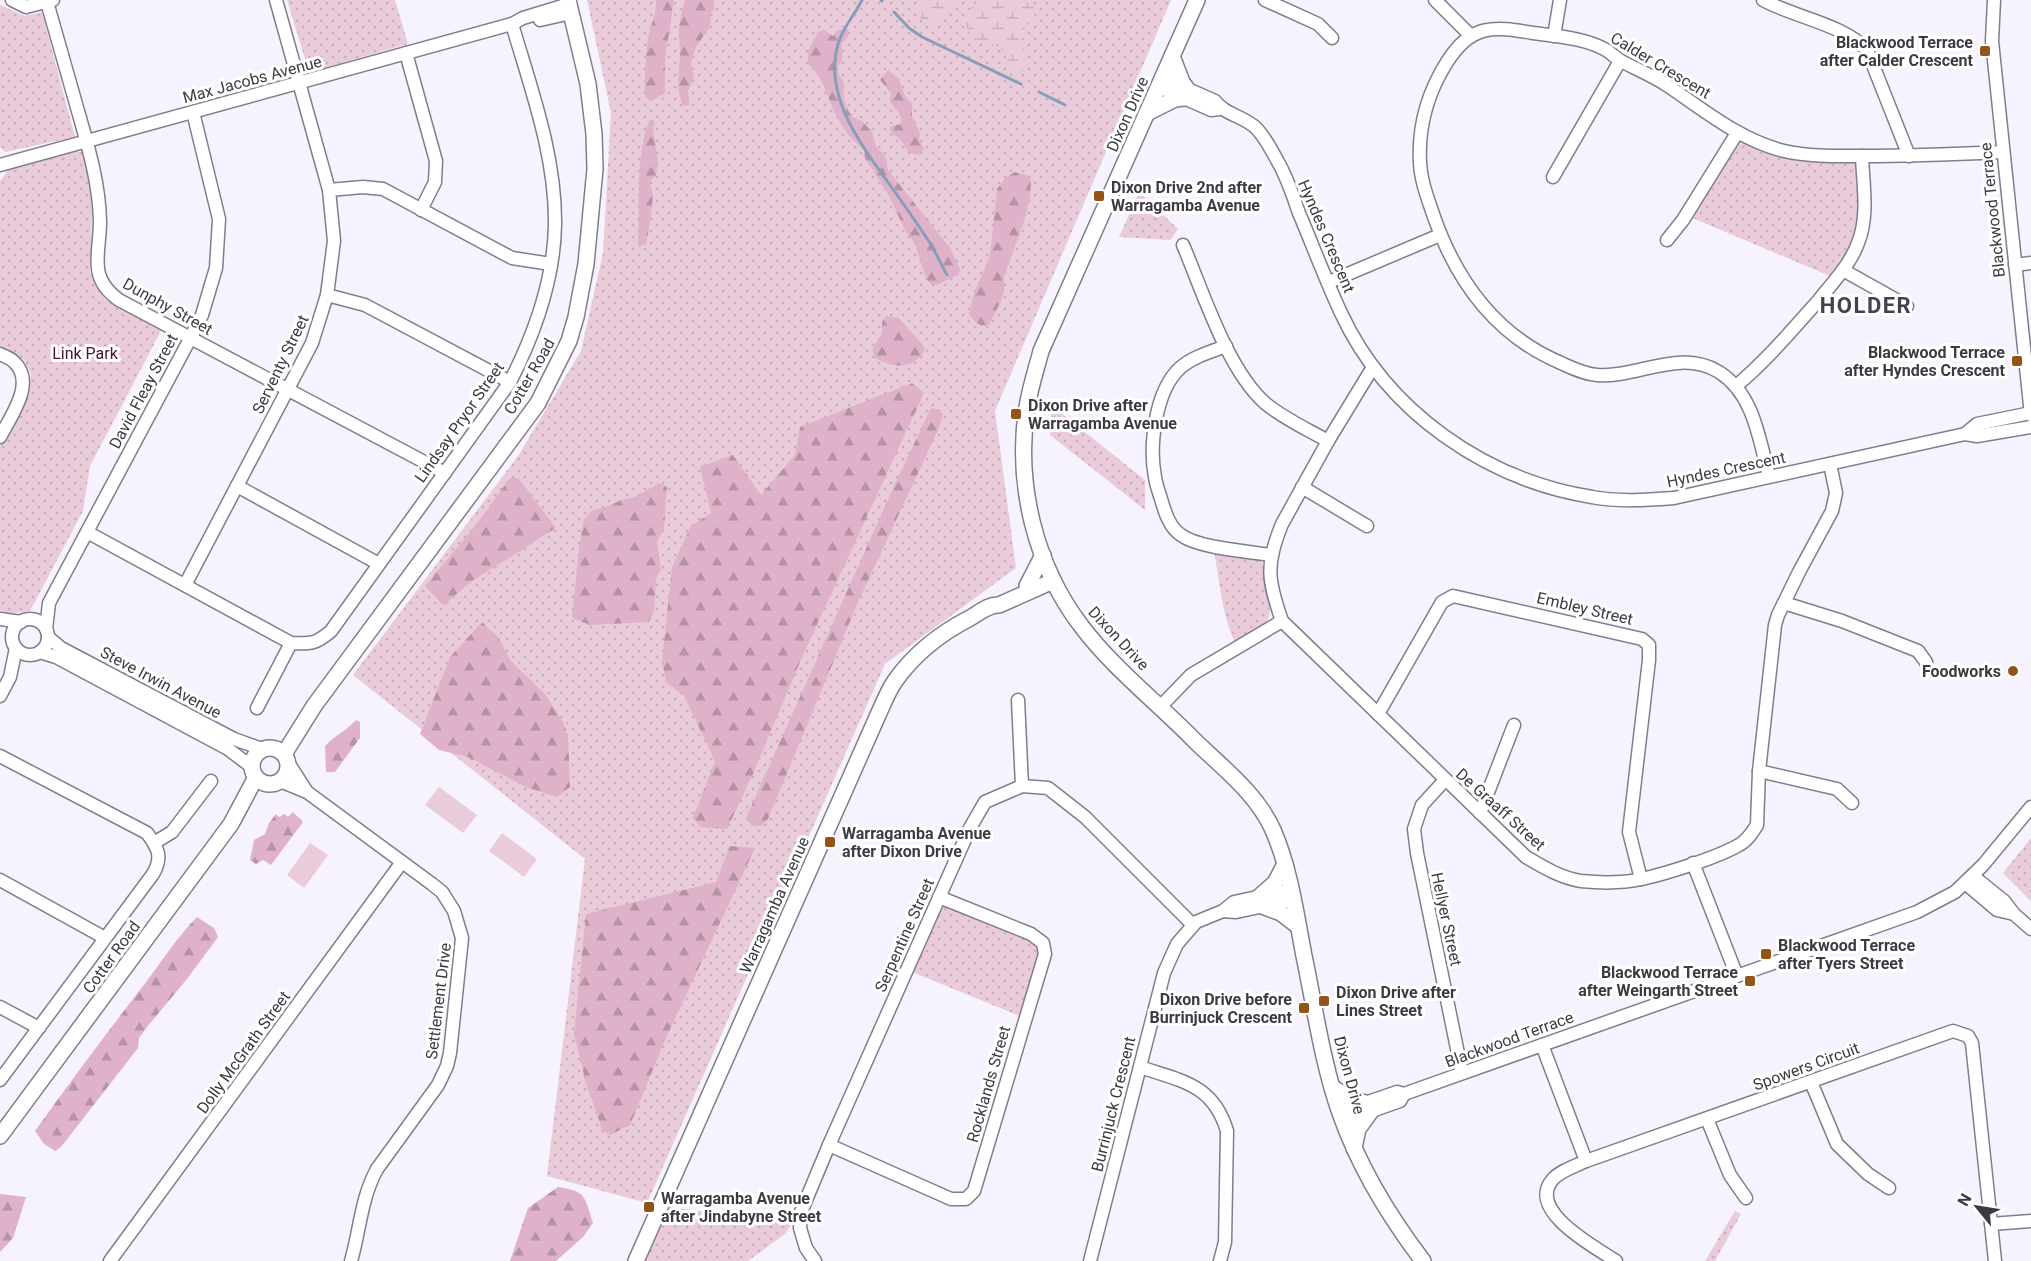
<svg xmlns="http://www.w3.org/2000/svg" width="2031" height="1261" font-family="Roboto,sans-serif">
<defs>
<pattern id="green-dots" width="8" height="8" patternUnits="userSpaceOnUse" patternTransform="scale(1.5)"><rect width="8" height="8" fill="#e9cbda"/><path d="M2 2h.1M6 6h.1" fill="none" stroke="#c9afbc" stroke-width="1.8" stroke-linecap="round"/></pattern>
<pattern id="forest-firs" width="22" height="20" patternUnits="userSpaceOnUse" patternTransform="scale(1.5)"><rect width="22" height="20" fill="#dfb2c9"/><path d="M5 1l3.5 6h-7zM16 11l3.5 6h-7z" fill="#b692a5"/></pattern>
<pattern id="wetland-marsh" width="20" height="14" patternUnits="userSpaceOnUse" patternTransform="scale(1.5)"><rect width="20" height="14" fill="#e9cbda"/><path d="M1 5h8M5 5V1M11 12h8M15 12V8" fill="none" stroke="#c9afbc"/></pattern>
</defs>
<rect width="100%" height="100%" fill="#f6f3fe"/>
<g fill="url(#green-dots)">
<path d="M287,0H395L408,44L309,72Z"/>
<path d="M587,0H1171L995,411L1016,568L885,664L647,1203L547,1176L585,859L353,675L518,456L581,351L603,253L611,113Z"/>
<path d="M0,5L25,16L42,12L75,137L5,152L0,147Z"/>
<path d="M1738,136L1794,153L1861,158L1865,233L1837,279L1688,216Z"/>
<path d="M75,152H82L90,181L92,214L90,272L105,299L162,329L90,466L83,511L30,611L7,614L0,610V446L29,387L31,373L24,360L0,347V181L8,170Z"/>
<path d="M1139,192L1178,229L1170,240L1119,237Z"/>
<path d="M1052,406L1145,480V510L1050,435Z"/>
<path d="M1214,552L1252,557L1262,561C1264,569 1263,577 1265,585C1275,626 1270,622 1235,642C1222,616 1220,581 1214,552Z"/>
<path d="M2031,838V901L2003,873Z"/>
<path d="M945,905L1034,942L1039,948L1041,955L1022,1017L912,972L939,909Z"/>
<path d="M663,1206L792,1224L785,1234L748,1261H638Z"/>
<path d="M1735,1211L1741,1214L1715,1261H1705Z"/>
</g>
<g fill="url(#forest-firs)">
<path d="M656,0H674L665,60V93L651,101L645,97C645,77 645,53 649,33C652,21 657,13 656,0Z"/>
<path d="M685,0H714V9L710,15L711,20L709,28L696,47L691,63L694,77L688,91L689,105L686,106L682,104C676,85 679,77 680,57C681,47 678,37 679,28C680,19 682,9 685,0Z"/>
<path d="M848,29V37L842,43V61L836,69L843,81L844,100L849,112L853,117L862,121L872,132L876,146L885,156L888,170L951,249L960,270L959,274L937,285L929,283L925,275L915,244L905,230L888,194L865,158L864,150C853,141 843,130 837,117C827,98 825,79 808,64V51L818,32L824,30L833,36L838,30Z"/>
<path d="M888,70L899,79L905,96L912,104V116L920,133L919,140L924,149L920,155C904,153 909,150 901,141C897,136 893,135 890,130L891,126L901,124C903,115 895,109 890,102L891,93L880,80Z"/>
<path d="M650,119L655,121L653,130L658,162L656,176L650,181C650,187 652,190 653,195C653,200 648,240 646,244L638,247C640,209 635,154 650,119Z"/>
<path d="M1015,172L1026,175L1031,181L1030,198L1024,221L1004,277V290L1001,301L989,325L982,326L975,322L969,314L974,293L990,256L997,189L1005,178Z"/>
<path d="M886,316L899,318C906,328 921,340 925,349C913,371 894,368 875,358L872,350L882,333V322Z"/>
<path d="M912,383L924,393L803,655L752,776L727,829L700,827L693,818L715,761L684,696L666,682L662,661L672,567L691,526L711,513L700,467L733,455L761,495L795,455L800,427Z"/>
<path d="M931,408L937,409L943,414L938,430L859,600L768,819L761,826H752L746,818L894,486Z"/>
<path d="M510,478H518L556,528C538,538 522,551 504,561C479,576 465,585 444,606L425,586L476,525Z"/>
<path d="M659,483L667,487L664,529L657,541L661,570L656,578L654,611L649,622L590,625L572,618L579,548L584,519L593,510L606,507L621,500L633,498Z"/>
<path d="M482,622L498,637L511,661L545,694L563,722L568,737L570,787L557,797L526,787L468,757L439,750L420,734L450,657Z"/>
<path d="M356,720L360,722V738L335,772H326L325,746C334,736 346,731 356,720Z"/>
<path d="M293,812L303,822L271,865L263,860L256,864L250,860L254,840L265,834L269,823L276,814L279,817L284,814L288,817Z"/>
<path d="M730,846L755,848L666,1038L630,1125L610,1135L602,1129L586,1083L574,1034L586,914L716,882Z"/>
<path d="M197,917L214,928L218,937L187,979L147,1027L139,1038L138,1048L61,1147L55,1151L44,1144L35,1131C70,1082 106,1034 143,986C161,963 176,938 197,917Z"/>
<path d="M558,1187C587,1191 585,1198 593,1223L583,1237L556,1261H510L528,1208Z"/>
<path d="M0,1194L26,1197L13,1238L0,1252Z"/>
</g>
<g fill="url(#wetland-marsh)">
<path d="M922,0H960C948,11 940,31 920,18C917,11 917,7 922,0Z"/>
<path d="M1002,0C1013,0 1028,0 1036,8C1036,21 1022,26 1021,38C1019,52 1038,57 1021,73L1014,74C1007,67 1009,58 1003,51C995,42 981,43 971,37L964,21L965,13L979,2Z"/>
</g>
<g fill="#e9cbda">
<path d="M439,787L477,815L463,833L425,805Z"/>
<path d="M502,833L537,859L524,877L489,851Z"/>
<path d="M310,843L328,855L304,888L287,875Z"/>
</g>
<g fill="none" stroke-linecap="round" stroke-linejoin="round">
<g stroke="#879eb8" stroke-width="3">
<path d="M862,0C854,16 843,27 838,44C825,89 852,132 877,167C895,192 913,217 930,243C936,253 941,264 947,275"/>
<path d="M881,0L882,1"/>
<path d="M894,12L909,28L922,37L1021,84"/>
<path d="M1039,92L1065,105"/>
</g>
<g stroke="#827d8e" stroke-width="15">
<g id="minor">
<path d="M12,0L26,7L53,0"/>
<path d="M1265,0L1318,24L1332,38"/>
<path d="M1435,0L1470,35"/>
<path d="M1763,0C1794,17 1845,25 1867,50L1909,156"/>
<path d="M1994,0L1992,41L2031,415"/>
<path d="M47,2C57,36 66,70 76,104C87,143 99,180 100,221C100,255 87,277 119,300L445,473"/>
<path d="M540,20L571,13"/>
<path d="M1554,36L1560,0"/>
<path d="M406,53L436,161L435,182L421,210"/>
<path d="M1163,78L1215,101C1225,115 1244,116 1256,128C1265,137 1272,151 1278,162C1287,177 1293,196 1299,213C1313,246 1326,281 1341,313C1387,412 1486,480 1592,497C1618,502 1647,500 1674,498L1965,434L1977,436L2031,427"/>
<path d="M1159,87L1211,110L1220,109"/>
<path d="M0,165L512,24L523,18L569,4"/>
<path d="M1553,177L1620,61"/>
<path d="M329,190L363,187L383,189L512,258L551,264"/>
<path d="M1667,240L1683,220L1737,133"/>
<path d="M1183,245C1203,292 1227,369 1265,403C1284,419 1307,429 1328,441"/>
<path d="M2015,265L2031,263"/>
<path d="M1843,270L1907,306"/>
<path d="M1329,282L1440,235"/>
<path d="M327,295L365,305L510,382"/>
<path d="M1226,346C1210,352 1192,357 1180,368C1155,391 1149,446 1155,477C1156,485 1159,492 1161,499C1165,512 1169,527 1181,535C1198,548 1247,551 1270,555"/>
<path d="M0,354C4,356 10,358 13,361C37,381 11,416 0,437"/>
<path d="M1373,367L1328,441L1282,524C1265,565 1268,581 1282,621L1526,857C1543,867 1561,878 1581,881C1600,883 1623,883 1642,879C1668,873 1716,858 1739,845C1747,841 1752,833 1757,825L1759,771L1775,625L1778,615L1799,572L1832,511L1836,493L1830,464"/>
<path d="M1736,386C1767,360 1792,330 1819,300C1833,282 1850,265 1858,243C1869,216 1863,185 1862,156"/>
<path d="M1965,434L1977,424L2031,413"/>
<path d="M1769,476C1759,439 1754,394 1719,372C1679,348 1638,378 1597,375C1584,374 1572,368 1561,363C1497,336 1457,282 1434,217C1428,199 1421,182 1420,163C1418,127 1428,92 1447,62C1471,24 1493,26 1533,33C1556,36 1585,38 1606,50C1611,53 1616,58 1621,61C1636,69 1651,75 1665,84C1703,109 1739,140 1784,151C1811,157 1838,156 1865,156C1911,156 1957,154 2003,152"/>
<path d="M237,486L379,564"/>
<path d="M1302,487L1367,526"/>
<path d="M87,532L291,643C311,644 316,644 331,631L510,382C535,333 554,281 555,225C556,156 531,89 512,24"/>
<path d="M185,585L312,343L327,295L334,241L329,190L276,0"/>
<path d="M1784,603L1842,621L1918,651L1926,662"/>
<path d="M0,619L21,622"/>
<circle cx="30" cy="637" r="18"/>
<path d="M46,629L49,603L191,337L202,315L216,268L219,219L193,112"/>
<path d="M48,637L61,648L234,739L262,749"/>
<path d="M40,652L56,657L228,749L252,767"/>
<path d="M0,696L10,677L16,648"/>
<path d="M1018,700L1022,786"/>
<path d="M1161,706L1191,675L1282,621"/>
<path d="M257,708L291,643"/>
<path d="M1378,714L1442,602L1453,596L1642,639L1649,645V660L1629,832L1641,879"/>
<path d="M0,756L147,833C158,848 163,857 153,874L0,1080"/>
<path d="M289,764L307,792"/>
<path d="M1759,771L1837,789L1852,803"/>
<path d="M1445,780L1422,805L1414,829L1417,853L1462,1073"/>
<path d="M280,781L307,792L432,884L442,892L454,911L462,938L450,1053L447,1066L438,1085L377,1169C361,1198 360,1230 351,1261"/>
<path d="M1480,813L1514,725"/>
<path d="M154,843L172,832L211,781"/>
<path d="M1693,863L1737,976"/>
<path d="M1973,876L2004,901L2014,914L2031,929"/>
<path d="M0,880L105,938"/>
<path d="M1965,883L1997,910L2014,914"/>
<path d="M1223,911L1236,912L1293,900"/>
<path d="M0,1007L39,1028"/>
<path d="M1542,1045L1586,1161"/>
<path d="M1140,1067C1181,1081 1213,1084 1227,1131L1225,1242L1220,1261"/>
<path d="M1811,1082L1837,1144L1868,1174L1889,1188"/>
<path d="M1339,1112L1397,1092L1404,1094L1917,912L1955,892L1983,865L2031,807"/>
<path d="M1707,1119L1730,1175L1746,1198"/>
<path d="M1343,1121L1400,1101L1404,1094"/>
<path d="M829,1145L951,1199H966L974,1191L1045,954L1043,943L1031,934L939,897"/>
<path d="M1991,1224L2031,1221"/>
<path d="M110,1261L402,862"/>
<path d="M815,1261L806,1248L800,1228L801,1212L829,1145L970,828L985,802L1022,786L1048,788L1085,817L1193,925"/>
<path d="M1090,1261L1164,973L1177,944L1196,922L1223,911L1234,902L1291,890"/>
<path d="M1616,1261C1595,1247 1525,1210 1553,1179C1561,1170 1576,1166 1586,1161L1953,1031L1968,1036L1972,1043L1995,1261"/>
</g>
</g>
<g stroke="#827d8e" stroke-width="18">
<g id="major">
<path d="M1197,0L1041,351C1036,370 1030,388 1027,407C1015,483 1035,566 1082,627C1114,669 1158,703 1195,741C1223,768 1257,794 1273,830C1290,869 1296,914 1304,956C1315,1008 1322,1062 1340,1113C1359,1167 1388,1215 1423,1261"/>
<path d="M1172,56L1182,82L1187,89"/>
<path d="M1147,113L1175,99L1184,98"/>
<path d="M1027,586L1043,555"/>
<circle cx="270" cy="766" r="18"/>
<path d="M284,754L314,706L538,403L569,341L576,317L586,264L595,169L594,134L588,84L568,0"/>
<path d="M1259,897L1275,883L1285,864"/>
<path d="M1262,906L1281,913L1298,926"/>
<path d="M1332,1087L1346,1096L1365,1103"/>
<path d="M0,1136L231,824L256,777"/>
<path d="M1354,1148L1358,1129L1371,1111"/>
<path d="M636,1261L878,715C883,704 888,691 895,681C914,654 941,633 970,618C979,613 989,604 999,605L1053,581"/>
</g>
</g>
<use href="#minor" stroke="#fff" stroke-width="12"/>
<use href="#major" stroke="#fff" stroke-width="15"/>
</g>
<g fill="#93541a" stroke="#fff" stroke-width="2">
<rect x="1979" y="45" width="12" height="12" rx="3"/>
<rect x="1093" y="190" width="12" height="12" rx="3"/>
<rect x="2011" y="355" width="12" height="12" rx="3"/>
<rect x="1010" y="408" width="12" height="12" rx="3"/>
<circle cx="2013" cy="671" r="6"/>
<rect x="824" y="836" width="12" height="12" rx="3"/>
<rect x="1760" y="948" width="12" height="12" rx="3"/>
<rect x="1744" y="975" width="12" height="12" rx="3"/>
<rect x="1318" y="995" width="12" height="12" rx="3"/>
<rect x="1298" y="1002" width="12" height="12" rx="3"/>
<rect x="643" y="1201" width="12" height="12" rx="3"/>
</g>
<g text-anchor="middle" stroke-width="6" stroke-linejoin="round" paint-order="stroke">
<g font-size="16" font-weight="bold" fill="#3d3b42" stroke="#fff" text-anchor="start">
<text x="1973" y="48" text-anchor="end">Blackwood Terrace<tspan x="1973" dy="18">after Calder Crescent</tspan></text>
<text x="1111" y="193">Dixon Drive 2nd after<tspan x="1111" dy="18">Warragamba Avenue</tspan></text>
<text x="2005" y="358" text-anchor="end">Blackwood Terrace<tspan x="2005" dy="18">after Hyndes Crescent</tspan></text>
<text x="1028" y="411">Dixon Drive after<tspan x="1028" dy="18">Warragamba Avenue</tspan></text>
<text x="2001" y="677" text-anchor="end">Foodworks</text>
<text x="842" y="839">Warragamba Avenue<tspan x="842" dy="18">after Dixon Drive</tspan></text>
<text x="1778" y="951">Blackwood Terrace<tspan x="1778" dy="18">after Tyers Street</tspan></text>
<text x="1738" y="978" text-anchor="end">Blackwood Terrace<tspan x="1738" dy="18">after Weingarth Street</tspan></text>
<text x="1336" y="998">Dixon Drive after<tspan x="1336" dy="18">Lines Street</tspan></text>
<text x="1292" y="1005" text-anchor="end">Dixon Drive before<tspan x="1292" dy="18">Burrinjuck Crescent</tspan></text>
<text x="661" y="1204">Warragamba Avenue<tspan x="661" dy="18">after Jindabyne Street</tspan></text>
</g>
<g font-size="16" fill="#3d3b42" stroke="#fff">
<text transform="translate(1661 65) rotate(31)" y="6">Calder Crescent</text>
<text transform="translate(252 79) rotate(-15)" y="6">Max Jacobs Avenue</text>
<text transform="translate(1127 114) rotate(-66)" y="6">Dixon Drive</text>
<text transform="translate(1992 210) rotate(-96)" y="6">Blackwood Terrace</text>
<text transform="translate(1327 236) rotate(67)" y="6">Hyndes Crescent</text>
<text transform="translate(168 306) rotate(29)" y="6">Dunphy Street</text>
<text transform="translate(280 364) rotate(-64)" y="6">Serventy Street</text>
<text transform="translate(529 376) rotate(-60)" y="6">Cotter Road</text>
<text transform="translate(143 391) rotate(-62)" y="6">David Fleay Street</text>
<text transform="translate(459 422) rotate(-55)" y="6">Lindsay Pryor Street</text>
<text transform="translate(1726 469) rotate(-12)" y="6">Hyndes Crescent</text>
<text transform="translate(1585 608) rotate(13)" y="6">Embley Street</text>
<text transform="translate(1119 638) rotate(47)" y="6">Dixon Drive</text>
<text transform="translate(161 682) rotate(28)" y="6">Steve Irwin Avenue</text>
<text transform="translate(1501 809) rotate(42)" y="6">De Graaff Street</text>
<text transform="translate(774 905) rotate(-66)" y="6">Warragamba Avenue</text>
<text transform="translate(1447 919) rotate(78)" y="6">Hellyer Street</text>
<text transform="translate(904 935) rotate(-66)" y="6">Serpentine Street</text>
<text transform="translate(111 957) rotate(-54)" y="6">Cotter Road</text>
<text transform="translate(438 1001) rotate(-83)" y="6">Settlement Drive</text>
<text transform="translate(1509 1039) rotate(-20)" y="6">Blackwood Terrace</text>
<text transform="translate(243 1052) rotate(-54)" y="6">Dolly McGrath Street</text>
<text transform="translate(1806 1066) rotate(-20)" y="6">Spowers Circuit</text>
<text transform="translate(1350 1075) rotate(75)" y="6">Dixon Drive</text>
<text transform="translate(988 1084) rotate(-74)" y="6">Rocklands Street</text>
<text transform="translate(1113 1104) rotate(-76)" y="6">Burrinjuck Crescent</text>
</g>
<g font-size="16" fill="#471233" stroke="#fff">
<text x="85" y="359">Link Park</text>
</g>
<g font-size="22" font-weight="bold" letter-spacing="1.5" fill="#454150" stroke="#fff">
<text x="1866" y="313">HOLDER</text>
</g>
</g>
<g transform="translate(1977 1207) rotate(300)" stroke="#ffffff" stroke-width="4.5" paint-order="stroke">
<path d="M0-4.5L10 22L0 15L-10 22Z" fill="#3d3b42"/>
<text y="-9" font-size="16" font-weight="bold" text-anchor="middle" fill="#3d3b42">N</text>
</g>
</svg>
